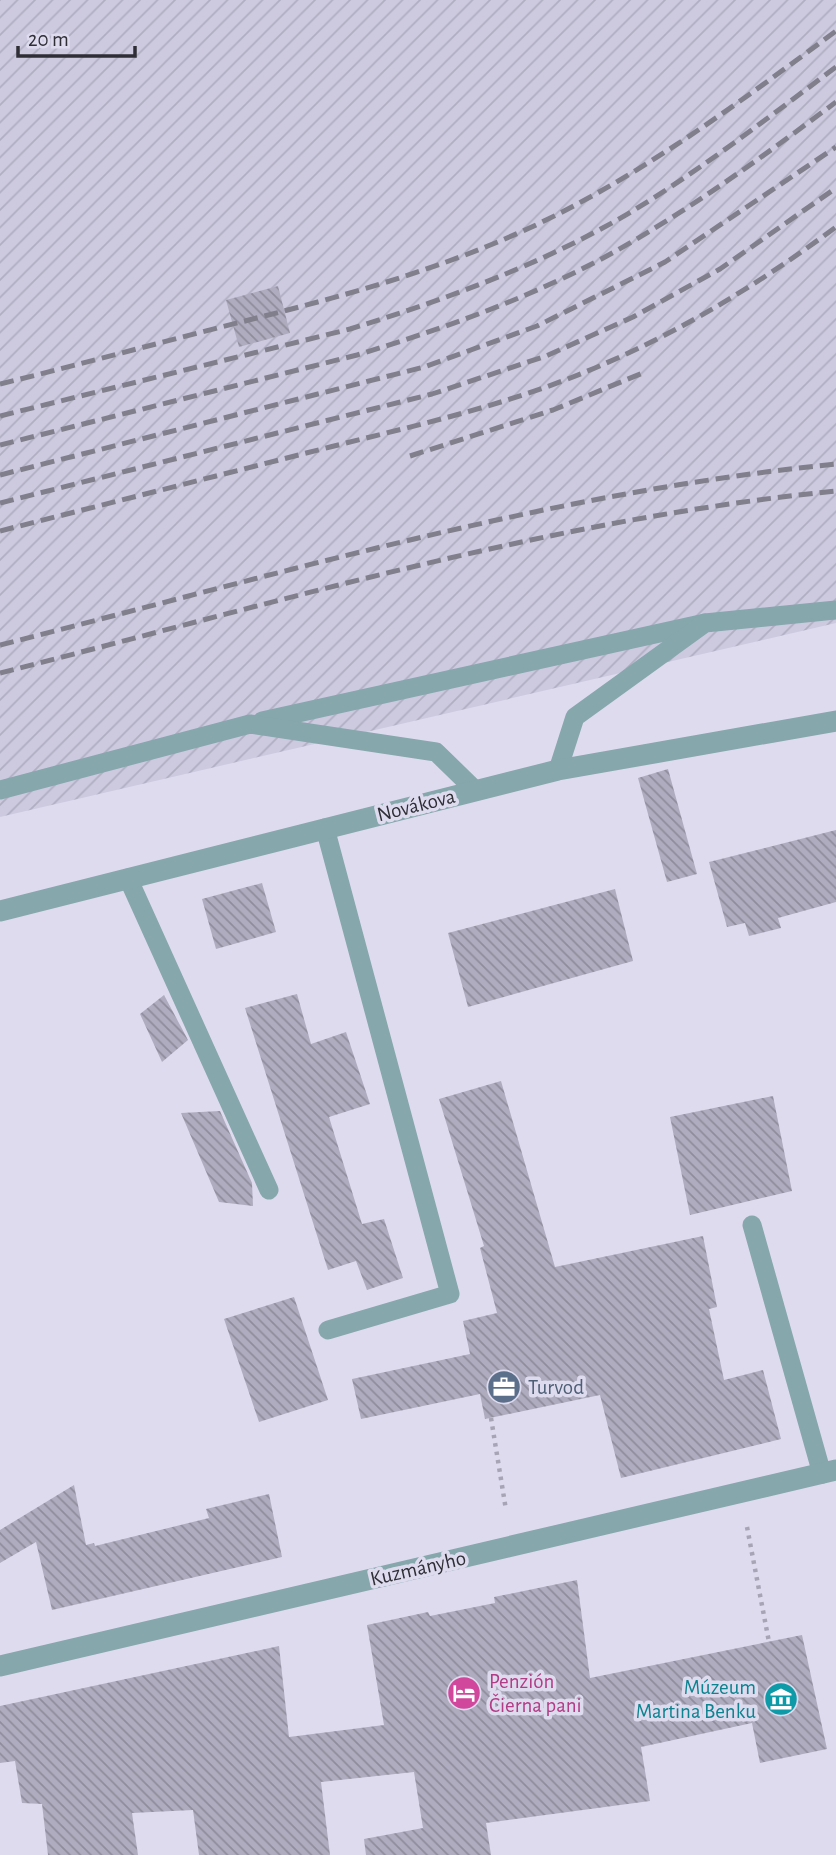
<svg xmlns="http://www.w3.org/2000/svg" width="836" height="1855" font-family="'Alegreya Sans',sans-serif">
<defs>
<pattern id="industrial-furrows" width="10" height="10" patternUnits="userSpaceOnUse" patternTransform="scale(1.75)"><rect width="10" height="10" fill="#cdcae0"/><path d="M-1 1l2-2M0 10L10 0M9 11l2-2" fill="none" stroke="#b0aec1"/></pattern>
<pattern id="building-back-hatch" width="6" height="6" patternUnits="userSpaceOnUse" patternTransform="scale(1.75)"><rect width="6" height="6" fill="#afacbf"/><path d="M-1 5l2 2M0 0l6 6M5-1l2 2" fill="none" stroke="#8f8c9c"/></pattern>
</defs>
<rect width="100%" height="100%" fill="#dedbef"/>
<path fill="url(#industrial-furrows)" d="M0,0H836V623L0,817Z"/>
<g fill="url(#building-back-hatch)">
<path d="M278,286L290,333L239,347L226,300Z"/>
<path d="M668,769L697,874L667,882L638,778Z"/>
<path d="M836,830V902L778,918L781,928L749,936L745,923L727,927L709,862Z"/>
<path d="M262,883L276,932L216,949L202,899Z"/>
<path d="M615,889L633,961L468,1007L448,933Z"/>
<path d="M297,994L311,1044L346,1032L370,1104L329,1117L362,1224L384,1219L403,1278L367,1290L356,1261L328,1270L245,1008Z"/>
<path d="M164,995L188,1040L162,1062L140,1014Z"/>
<path d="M501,1081L555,1267L703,1236L717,1307L709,1309L724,1380L763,1370L781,1439L621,1478L600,1395L485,1419L480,1394L361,1419L352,1379L470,1354L463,1321L497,1313L480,1248L484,1246L439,1099Z"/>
<path d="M773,1096L792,1191L690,1215L670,1117Z"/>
<path d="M220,1111L252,1183L253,1206L219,1202L181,1113Z"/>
<path d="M294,1297L328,1400L259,1422L224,1319Z"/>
<path d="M74,1485L86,1545L94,1543L95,1546L209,1518L206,1509L269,1494L282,1557L52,1610L36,1542L0,1563V1530Z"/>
<path d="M577,1580L590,1678L802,1635L827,1749L760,1763L752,1723L641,1747L650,1801L486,1823L491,1855H366L364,1839L423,1828L414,1772L321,1782L330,1855H199L193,1810L132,1813L138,1855H48L42,1804L22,1803L15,1761L0,1763V1706L279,1646L289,1737L384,1725L367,1625L428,1612L430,1616L495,1603L494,1597Z"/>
</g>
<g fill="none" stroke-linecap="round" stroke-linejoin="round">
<g stroke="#a7a5b5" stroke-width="4.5" stroke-dasharray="3.5 5" stroke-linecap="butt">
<path d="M491,1418L506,1510"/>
<path d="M747,1527L769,1642"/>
</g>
<g stroke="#86a7ac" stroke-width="19">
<path d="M262,721L705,623"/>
<path d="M558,770L575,717L705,623L836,610"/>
<path d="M0,790L250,724L436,752L475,790"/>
<path d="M325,828L450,1294L328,1330"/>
<path d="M128,878L269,1190"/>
<path d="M752,1225L822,1474"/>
</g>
<g stroke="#86a7ac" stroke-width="21">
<path d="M0,911L558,770L836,721"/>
<path d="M0,1666L836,1470"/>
</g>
<g stroke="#817f8c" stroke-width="5" stroke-dasharray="14 7" stroke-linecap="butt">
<path d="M0,384C74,366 147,346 221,327C329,300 437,272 538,224C646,172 740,102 836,31"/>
<path d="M0,416L350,329C447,299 543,264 631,212C702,169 769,117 836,67"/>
<path d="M0,445L357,355C442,329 527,299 605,257C687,212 761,158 836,102"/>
<path d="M410,456L553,410L645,372"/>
<path d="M0,475L424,367L537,326L665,262L836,147"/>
<path d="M0,503L432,394L546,356L633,317L720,269L836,188"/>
<path d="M0,531C110,503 220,475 330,447C422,424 516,403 604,364C687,328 763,281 836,227"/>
<path d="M0,645C276,575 552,492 836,464"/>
<path d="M0,673C276,603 552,519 836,491"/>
</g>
</g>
<defs>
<g id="office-disc" transform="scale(1.75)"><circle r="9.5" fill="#5c6f8a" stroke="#dedbef"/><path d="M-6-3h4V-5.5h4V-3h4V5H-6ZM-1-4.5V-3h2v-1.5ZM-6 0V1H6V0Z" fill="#fff"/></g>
<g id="hotel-disc" transform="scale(1.75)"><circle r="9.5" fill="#d1479c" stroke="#dedbef"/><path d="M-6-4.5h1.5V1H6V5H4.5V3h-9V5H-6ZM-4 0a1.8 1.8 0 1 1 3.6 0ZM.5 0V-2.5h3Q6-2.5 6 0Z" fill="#fff"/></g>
<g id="museum-disc" transform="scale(1.75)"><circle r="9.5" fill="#0f9aa8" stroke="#dedbef"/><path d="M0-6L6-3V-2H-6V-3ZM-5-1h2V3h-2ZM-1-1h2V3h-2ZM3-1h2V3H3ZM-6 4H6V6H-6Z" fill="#fff"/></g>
</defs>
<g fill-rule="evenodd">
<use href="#office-disc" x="504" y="1387"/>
<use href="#hotel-disc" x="464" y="1693"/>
<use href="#museum-disc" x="781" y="1699"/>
</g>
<g text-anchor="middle" stroke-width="7" stroke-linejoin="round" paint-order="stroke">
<g font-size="21" fill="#2f2e35" stroke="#dedbef">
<text transform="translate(416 805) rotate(-14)" y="7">Novákova</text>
<text transform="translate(418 1568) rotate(-13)" y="7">Kuzmányho</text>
</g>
<g font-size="21" fill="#4e5e75" stroke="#dedbef" text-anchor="start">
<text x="528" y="1394">Turvod</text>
</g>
<g font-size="21" fill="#b23c85" stroke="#dedbef" text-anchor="start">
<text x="489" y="1688">Penzión<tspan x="489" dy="24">Čierna pani</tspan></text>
</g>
<g font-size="21" fill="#0d838f" stroke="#dedbef" text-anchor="end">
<text x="756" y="1694">Múzeum<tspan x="756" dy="24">Martina Benku</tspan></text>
</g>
</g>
<path d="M18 46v10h117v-10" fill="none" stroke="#2f2e35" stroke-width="3.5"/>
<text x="28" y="46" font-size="21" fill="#2f2e35" stroke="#dedbef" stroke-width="5" paint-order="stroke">20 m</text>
</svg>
